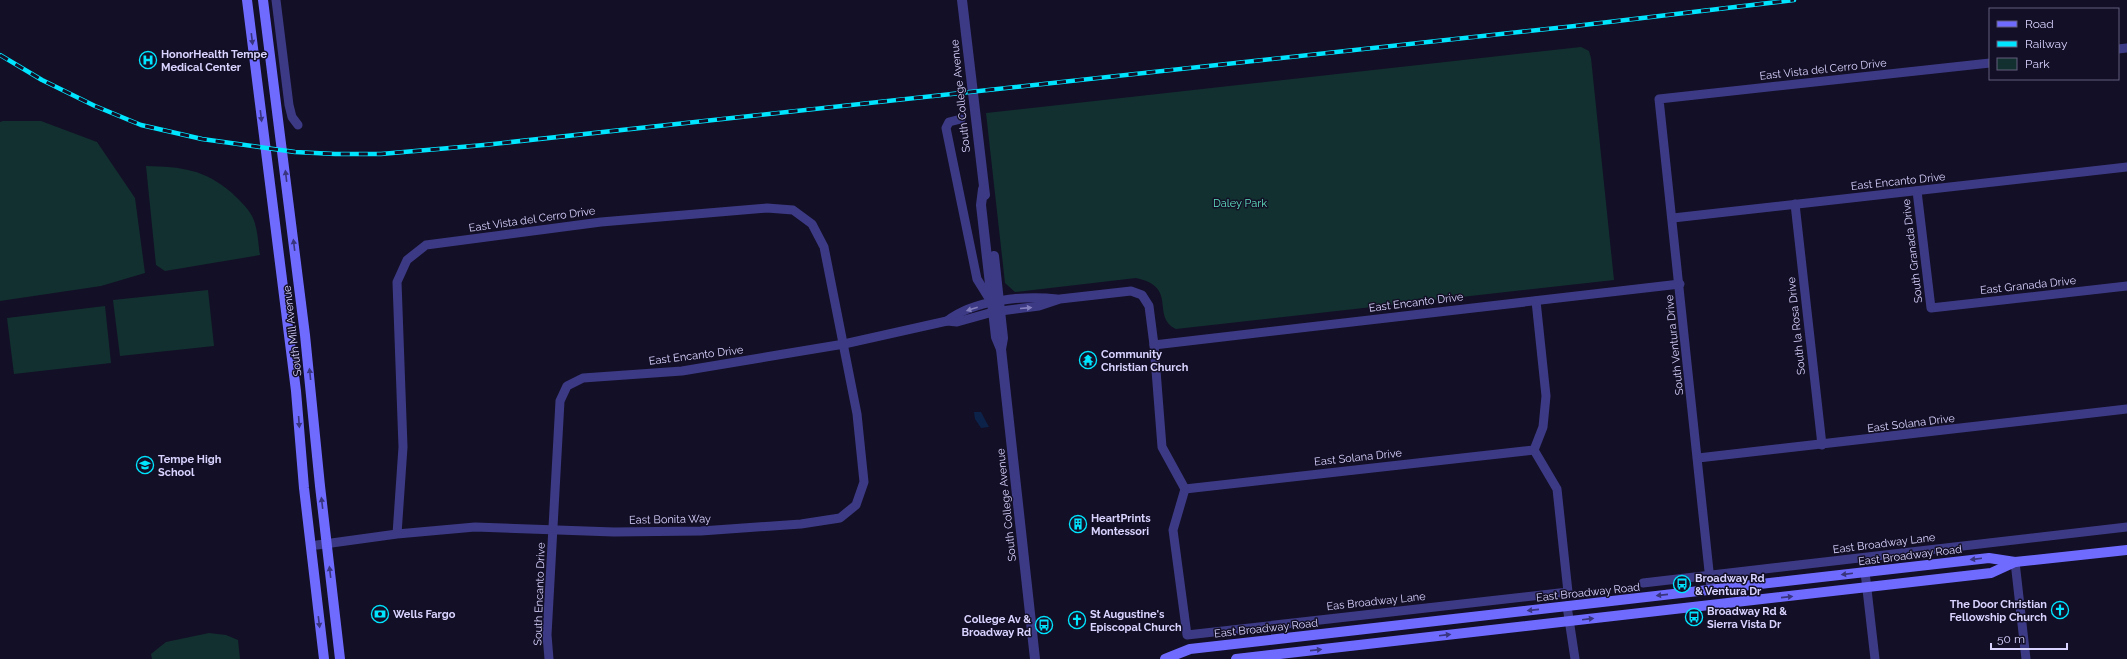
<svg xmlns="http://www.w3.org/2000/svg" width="2127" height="659" font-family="Raleway,sans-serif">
<rect width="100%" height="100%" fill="#130f26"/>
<g fill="#12302f">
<path d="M1581,47L1589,51L1591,58L1614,280L1176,329C1150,316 1179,287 1136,278L1015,292L1005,283L986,113Z"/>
<path d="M3,121H41L97,142L135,198L145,273L101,286L0,301V122Z"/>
<path d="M146,166C182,167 204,169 232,193C239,200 247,207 252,216C258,228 258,243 260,255L165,271L156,265Z"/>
<path d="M208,290L214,346L120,356L113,300Z"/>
<path d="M105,306L111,363L14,374L7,318Z"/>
<path d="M209,633L226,635L238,640L240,659H152L151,654L166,642Z"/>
</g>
<path fill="#0c2248" d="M974,412H981L989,427L981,428L975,419Z"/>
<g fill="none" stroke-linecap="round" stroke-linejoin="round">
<g stroke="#3d3a85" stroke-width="9">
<path d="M276,0L289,105L292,117L298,125"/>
<path d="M2118,49L2127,48"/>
<path d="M961,119L949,122L946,128L977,279L992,303"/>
<path d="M1917,191L1931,308L2127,286"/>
<path d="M1795,204L1822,445"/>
<path d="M1673,218L2127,167"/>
<path d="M947,321C973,300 1025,295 1057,299"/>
<path d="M1154,345L1680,284"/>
<path d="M1698,458L2127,409"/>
<path d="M1185,489L1534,450"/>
<path d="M317,545L397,534L475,527L614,532L701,531L801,524L840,518L856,505L864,482L857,414L824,247L812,224L793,210L767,208L601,222L426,245L407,260L397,282L403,447L397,534"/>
<path d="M2015,562L2026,659"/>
<path d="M1865,572L1875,659"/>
<path d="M1643,583L2127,527"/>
<path d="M1711,590L1659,99L1990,63"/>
<path d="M1567,606L1575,659"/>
<path d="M549,659L547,635L560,401L567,386L583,378L682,371L844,344L947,321L957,322L993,312L1039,306L1060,299L1131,291L1142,295L1149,306L1154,345L1162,447L1185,489L1173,530L1187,635L1568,592L1557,489L1534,450L1543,427L1546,396L1536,301"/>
</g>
<g stroke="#3d3a85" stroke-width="10">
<path d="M962,0L985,195"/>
<path d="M983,189L981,205L996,337L1001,349L1035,659"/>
<path d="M994,256L1003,338L1001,349"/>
</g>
<g stroke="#6f6bff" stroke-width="10">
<path d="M247,0L296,391L304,488L324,659"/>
<path d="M263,0L305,335L320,486L340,659"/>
<path d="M1165,659L1190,649L1989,558L2015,562L2127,550"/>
<path d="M1236,659L1991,573L2015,562"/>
</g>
<g stroke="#00e5ff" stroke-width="4.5">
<path id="rail" d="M0,55L42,80L95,106L141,125L202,139L295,152L335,154H381L484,145L1575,26L1794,0"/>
</g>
<use href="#rail" stroke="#130f26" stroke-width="3" stroke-dasharray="9" stroke-linecap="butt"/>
</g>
<defs><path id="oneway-solid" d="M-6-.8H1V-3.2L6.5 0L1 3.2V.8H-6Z"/></defs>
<g fill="#38347d">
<use href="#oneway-solid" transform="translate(252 39) rotate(83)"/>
<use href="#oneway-solid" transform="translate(261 116) rotate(83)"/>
<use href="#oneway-solid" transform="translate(286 176) rotate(-97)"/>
<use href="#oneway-solid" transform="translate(294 245) rotate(-97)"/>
<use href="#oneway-solid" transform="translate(310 374) rotate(-96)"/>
<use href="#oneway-solid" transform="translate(299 422) rotate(86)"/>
<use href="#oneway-solid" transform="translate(322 503) rotate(-97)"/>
<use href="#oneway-solid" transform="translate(1976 559) rotate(173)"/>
<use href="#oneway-solid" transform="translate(330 572) rotate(-97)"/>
<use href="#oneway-solid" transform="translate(1847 574) rotate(173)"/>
<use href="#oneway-solid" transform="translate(1662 595) rotate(174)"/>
<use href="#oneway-solid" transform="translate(1787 597) rotate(-6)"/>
<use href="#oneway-solid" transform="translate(1533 610) rotate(174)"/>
<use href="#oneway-solid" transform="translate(1588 619) rotate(-7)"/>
<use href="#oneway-solid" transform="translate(319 622) rotate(83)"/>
<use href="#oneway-solid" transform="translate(1445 635) rotate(-7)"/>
<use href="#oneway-solid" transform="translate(1316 650) rotate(-6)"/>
</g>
<g fill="#837fbc">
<use href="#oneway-solid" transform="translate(1026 308) rotate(-5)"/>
<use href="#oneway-solid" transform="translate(972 309) rotate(163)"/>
</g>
<defs>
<g id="hospital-ring" transform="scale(0.9)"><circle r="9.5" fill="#130f26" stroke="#00e5ff" stroke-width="1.5"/><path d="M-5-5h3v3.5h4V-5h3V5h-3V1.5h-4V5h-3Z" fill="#00e5ff"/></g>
<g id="temple-ring" transform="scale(0.9)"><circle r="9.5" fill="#130f26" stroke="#00e5ff" stroke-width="1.5"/><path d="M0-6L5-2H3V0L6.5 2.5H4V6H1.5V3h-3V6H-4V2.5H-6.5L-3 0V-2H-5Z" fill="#00e5ff"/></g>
<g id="school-ring" transform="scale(0.9)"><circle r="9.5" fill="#130f26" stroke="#00e5ff" stroke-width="1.5"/><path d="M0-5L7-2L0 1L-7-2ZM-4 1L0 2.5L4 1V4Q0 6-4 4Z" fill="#00e5ff"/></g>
<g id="building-ring" transform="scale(0.9)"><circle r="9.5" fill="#130f26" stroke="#00e5ff" stroke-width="1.5"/><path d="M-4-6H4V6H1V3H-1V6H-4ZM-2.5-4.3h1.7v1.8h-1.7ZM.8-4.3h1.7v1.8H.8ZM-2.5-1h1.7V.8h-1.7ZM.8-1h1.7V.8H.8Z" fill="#00e5ff"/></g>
<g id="bus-ring" transform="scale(0.9)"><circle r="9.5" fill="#130f26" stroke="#00e5ff" stroke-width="1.5"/><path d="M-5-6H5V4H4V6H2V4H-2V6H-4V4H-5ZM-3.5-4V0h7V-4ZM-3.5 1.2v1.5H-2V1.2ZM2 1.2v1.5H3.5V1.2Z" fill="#00e5ff"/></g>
<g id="church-ring" transform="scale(0.9)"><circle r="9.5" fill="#130f26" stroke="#00e5ff" stroke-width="1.5"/><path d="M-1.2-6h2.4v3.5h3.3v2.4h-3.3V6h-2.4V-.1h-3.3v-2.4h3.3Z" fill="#00e5ff"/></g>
<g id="bank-ring" transform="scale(0.9)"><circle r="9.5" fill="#130f26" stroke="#00e5ff" stroke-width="1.5"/><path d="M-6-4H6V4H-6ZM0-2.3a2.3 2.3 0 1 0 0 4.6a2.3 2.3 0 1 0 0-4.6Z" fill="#00e5ff"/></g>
</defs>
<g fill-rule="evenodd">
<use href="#hospital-ring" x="148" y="60"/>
<use href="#temple-ring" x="1088" y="360"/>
<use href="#school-ring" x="145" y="465"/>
<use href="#building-ring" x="1078" y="524"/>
<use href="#bus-ring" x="1682" y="584"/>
<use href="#church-ring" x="2060" y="610"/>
<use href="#bank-ring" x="380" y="614"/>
<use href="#bus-ring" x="1694" y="617"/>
<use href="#church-ring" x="1077" y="620"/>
<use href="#bus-ring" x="1044" y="625"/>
</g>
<g text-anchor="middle" stroke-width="3" stroke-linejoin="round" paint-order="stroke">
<g font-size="11" font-weight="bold" fill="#d9d4ff" stroke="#130f26" text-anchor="start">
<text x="161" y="58">HonorHealth Tempe<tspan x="161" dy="13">Medical Center</tspan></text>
<text x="1101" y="358">Community<tspan x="1101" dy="13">Christian Church</tspan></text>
<text x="158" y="463">Tempe High<tspan x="158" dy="13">School</tspan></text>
<text x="1091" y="522">HeartPrints<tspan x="1091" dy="13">Montessori</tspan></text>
<text x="1695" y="582">Broadway Rd<tspan x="1695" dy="13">&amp; Ventura Dr</tspan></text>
<text x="2047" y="608" text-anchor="end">The Door Christian<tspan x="2047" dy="13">Fellowship Church</tspan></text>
<text x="1707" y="615">Broadway Rd &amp;<tspan x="1707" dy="13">Sierra Vista Dr</tspan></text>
<text x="393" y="618">Wells Fargo</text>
<text x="1090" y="618">St Augustine's<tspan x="1090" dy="13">Episcopal Church</tspan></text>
<text x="1031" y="623" text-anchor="end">College Av &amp;<tspan x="1031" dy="13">Broadway Rd</tspan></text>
</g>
<g font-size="11" fill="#d9d4ff" stroke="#130f26">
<text transform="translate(1823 69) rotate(-6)" y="4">East Vista del Cerro Drive</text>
<text transform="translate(960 96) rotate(-96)" y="4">South College Avenue</text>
<text transform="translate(1898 181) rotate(-6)" y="4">East Encanto Drive</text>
<text transform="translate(532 219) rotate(-8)" y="4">East Vista del Cerro Drive</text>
<text transform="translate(1912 251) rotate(-97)" y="4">South Granada Drive</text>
<text transform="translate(2028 285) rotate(-6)" y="4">East Granada Drive</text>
<text transform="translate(1416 302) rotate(-7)" y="4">East Encanto Drive</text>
<text transform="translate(1796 326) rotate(-96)" y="4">South la Rosa Drive</text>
<text transform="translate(292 331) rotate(-97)" y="4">South Mill Avenue</text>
<text transform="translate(1674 345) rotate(-96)" y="4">South Ventura Drive</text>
<text transform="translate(696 355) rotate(-7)" y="4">East Encanto Drive</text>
<text transform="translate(1911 423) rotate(-7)" y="4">East Solana Drive</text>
<text transform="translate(1358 457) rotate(-6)" y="4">East Solana Drive</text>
<text transform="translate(1006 505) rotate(-96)" y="4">South College Avenue</text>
<text transform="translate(670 519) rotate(-1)" y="4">East Bonita Way</text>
<text transform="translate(1884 543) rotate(-7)" y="4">East Broadway Lane</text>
<text transform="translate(1910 555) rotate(-7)" y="4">East Broadway Road</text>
<text transform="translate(1588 592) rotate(-6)" y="4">East Broadway Road</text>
<text transform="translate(539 594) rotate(-88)" y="4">South Encanto Drive</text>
<text transform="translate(1376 601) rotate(-6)" y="4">Eas Broadway Lane</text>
<text transform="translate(1266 628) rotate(-6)" y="4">East Broadway Road</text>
</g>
<g font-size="11" fill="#5fe0c0" stroke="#130f26">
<text x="1240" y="207">Daley Park</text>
</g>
</g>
<rect x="1989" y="8" width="130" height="72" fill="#130f26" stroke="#625e7d"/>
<rect x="1997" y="21" width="20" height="6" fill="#6f6bff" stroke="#625e7d"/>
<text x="2025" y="28" font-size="12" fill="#d9d4ff">Road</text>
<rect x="1997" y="41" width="20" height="6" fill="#00e5ff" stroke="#625e7d"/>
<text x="2025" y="48" font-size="12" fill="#d9d4ff">Railway</text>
<rect x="1997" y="58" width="20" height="12" fill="#12302f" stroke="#625e7d"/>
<text x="2025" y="68" font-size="12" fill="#d9d4ff">Park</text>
<path d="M1991 643v6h76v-6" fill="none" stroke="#d9d4ff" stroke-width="2"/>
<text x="1997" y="643" font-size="12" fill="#d9d4ff" stroke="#130f26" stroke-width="3" paint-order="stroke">50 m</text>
</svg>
